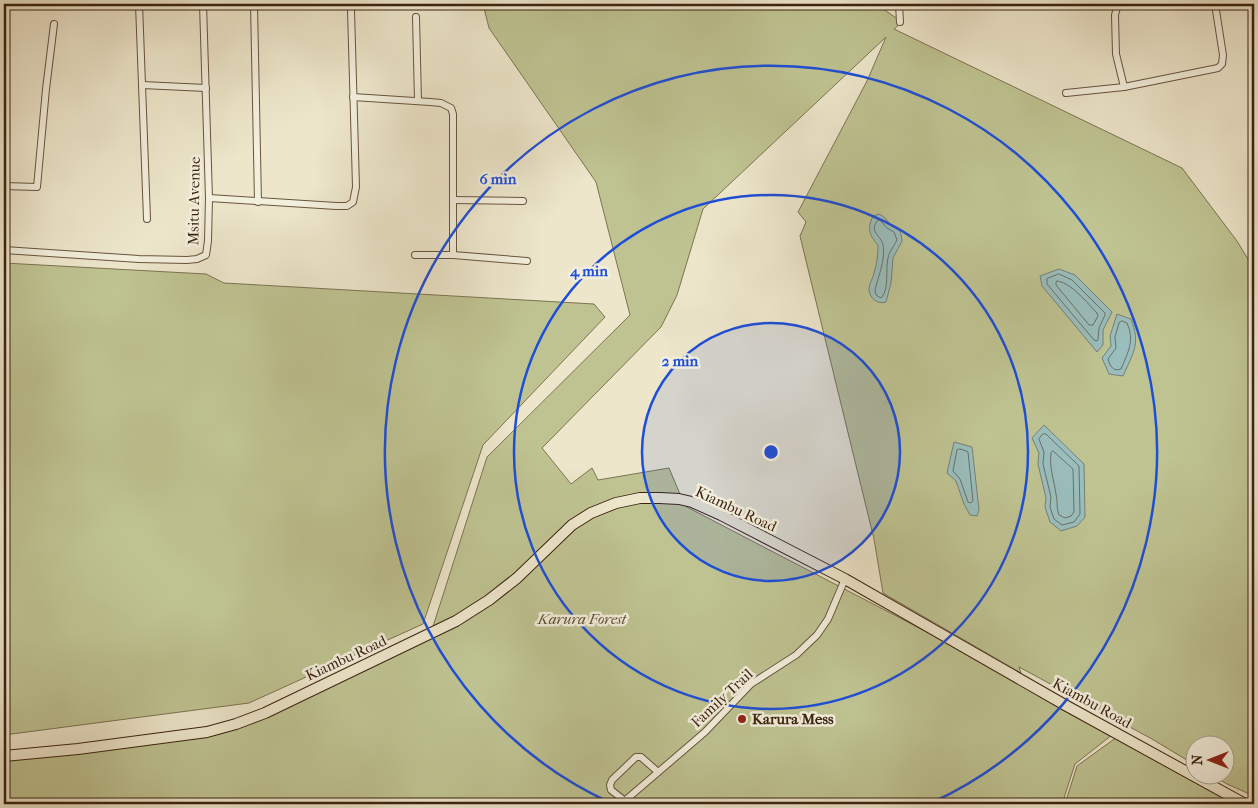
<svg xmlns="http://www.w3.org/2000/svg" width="1258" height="808" font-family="'IM FELL French Canon',serif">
<rect width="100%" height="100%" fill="#ede6cb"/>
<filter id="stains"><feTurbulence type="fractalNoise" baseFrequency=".004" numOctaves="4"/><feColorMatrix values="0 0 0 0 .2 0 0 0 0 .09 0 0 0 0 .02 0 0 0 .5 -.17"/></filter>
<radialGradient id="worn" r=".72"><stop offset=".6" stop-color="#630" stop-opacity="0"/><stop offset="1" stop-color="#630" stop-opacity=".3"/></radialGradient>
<g fill="#bfc392" stroke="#7d7351">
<path d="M483,4H876L902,22L894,29L1182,168L1237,241L1254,269V796L1227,784L1213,776H1226V746H1196L1195,765L1152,739L1019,667L1021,673L883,593L874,539L800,236L806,222L798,212L867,81L886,37L703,209L677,295L661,327L542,448L571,484L592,468L598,480L669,468L685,506L1117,731L1075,764L1062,804H4V755L254,721L429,639L487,457L630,315L596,182L489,28Z"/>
<path d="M4,263L206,274L224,283L594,304L605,317L483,445L423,624L249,703L4,735Z"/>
<path d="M1117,737L1235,804H1065L1077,766Z"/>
</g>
<g fill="#9abebd" stroke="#748078">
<path d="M879,214L884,217L890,224L898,229L901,234L902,241L893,258L891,283L886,302C878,305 869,298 869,289C869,284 873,278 874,273C877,264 878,255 878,245C869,235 867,229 873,216Z"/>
<path d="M1059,269L1075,275L1112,312L1103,330V345L1097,352L1042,286L1040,276Z"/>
<path d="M1117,314L1131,319C1141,344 1133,353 1123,376L1109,374L1102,358L1111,346L1110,336Z"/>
<path d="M1044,425L1084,464L1085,517L1077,526L1061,531L1050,522L1045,507L1046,498L1038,464L1039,453L1032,438Z"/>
<path d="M954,442L972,447L979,510L977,516L970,515L964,504L956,481L947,473Z"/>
</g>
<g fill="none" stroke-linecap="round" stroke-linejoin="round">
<g stroke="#6a7066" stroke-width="1">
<path d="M878,220H880L887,228L894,232L897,240C894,246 889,252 888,258C885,271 890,288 881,298L876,295L875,290C878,277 886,258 883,245C881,235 868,232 878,220Z"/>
<path d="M1059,274L1072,280L1105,313V315L1099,328L1098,339L1097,341L1094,340L1047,284V279Z"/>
<path d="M1057,281C1072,283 1087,303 1097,313L1098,316L1093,325H1089L1056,285V283Z"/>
<path d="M1122,321L1127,323C1135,341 1128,352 1121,369C1113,372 1110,366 1108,359L1116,348L1115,337L1119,323Z"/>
<path d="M1043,434H1046L1079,466L1080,514L1074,522L1062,525L1054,519L1050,507L1051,497L1043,464L1044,452L1039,439Z"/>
<path d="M960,449L966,451L968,452L973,501L971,503L968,502L960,479L953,471L957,450Z"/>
<path d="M1053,451L1073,469L1074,512L1071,516L1065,518L1059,515C1056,506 1058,503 1056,494C1054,480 1049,467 1051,453Z"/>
</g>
<g stroke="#68543f" stroke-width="8">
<g id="minor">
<path d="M139,4L147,219"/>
<path d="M254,4L258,202"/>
<path d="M899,4L900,22"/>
<path d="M1118,4L1115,15L1116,54L1124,87"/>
<path d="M416,17L418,101"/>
<path d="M142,85L206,88"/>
<path d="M1066,93L1124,87L1218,68L1222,64L1223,55L1215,4"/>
<path d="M353,97L430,102L441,103L451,108L453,114V255"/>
<path d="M4,186L37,187L46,89L54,24"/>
<path d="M209,198L336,206H347L353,202L356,187L351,10"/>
<path d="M453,200L523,201"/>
<path d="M4,250L139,259L187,260L197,259L206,255L208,241L209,198L203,4"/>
<path d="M415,255H453L527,261"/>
<path d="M625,801L611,790L610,785L612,780L636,757H641L658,772"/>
<path d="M621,804L705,732L751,684L796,655L817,635L828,619L845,579"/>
</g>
</g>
<g stroke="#3b2310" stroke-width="12">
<path id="trunk" d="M4,756L78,749L207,732L236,724L265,713L456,621L489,600L517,578L572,525L591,513L616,503L640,498H660L679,499L692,502L721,515L845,579L1065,705L1245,804"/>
</g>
<use href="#minor" stroke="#f3efdd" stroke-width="6"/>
<use href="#trunk" stroke="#ede6cb" stroke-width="10"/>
</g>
<circle cx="771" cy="452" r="129" fill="#1d4ed8" fill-opacity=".12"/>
<g fill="none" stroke="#1d4ed8" stroke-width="2.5">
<circle cx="771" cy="452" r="129"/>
<circle cx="771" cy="452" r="257"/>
<path d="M611 803A386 386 0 1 1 931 803"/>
</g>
<circle fill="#8f2418" stroke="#f3efdd" stroke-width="2" cx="742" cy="719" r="5"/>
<g text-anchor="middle" stroke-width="5" stroke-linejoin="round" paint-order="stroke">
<g font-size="15" fill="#3b2310" stroke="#f3efdd">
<text transform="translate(194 201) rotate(-89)" y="5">Msitu Avenue</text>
<text transform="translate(736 509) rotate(25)" y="5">Kiambu Road</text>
<text transform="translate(346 658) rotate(-25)" y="5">Kiambu Road</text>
<text transform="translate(722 698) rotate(-43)" y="5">Family Trail</text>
<text transform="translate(1092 703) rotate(29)" y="5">Kiambu Road</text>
</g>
<g font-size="15" font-style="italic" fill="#5c4b30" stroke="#f3efdd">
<text x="582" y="624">Karura Forest</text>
</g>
<g font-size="15" font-weight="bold" fill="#3b2310" stroke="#f3efdd" text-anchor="start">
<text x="752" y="724">Karura Mess</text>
</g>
</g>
<circle cx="771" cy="452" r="8" fill="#1d4ed8" stroke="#f3efdd" stroke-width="2.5"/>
<g font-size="15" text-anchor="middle" font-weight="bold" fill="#1d4ed8" stroke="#f3efdd" stroke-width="5" stroke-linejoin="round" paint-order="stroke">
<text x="498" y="184">6 min</text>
<text x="589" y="276">4 min</text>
<text x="680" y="366">2 min</text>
</g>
<rect width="1258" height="808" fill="none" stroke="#ede6cb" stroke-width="20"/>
<rect x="5" y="5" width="1248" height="798" fill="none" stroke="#3b2310" stroke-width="2.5"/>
<rect x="10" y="10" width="1238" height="788" fill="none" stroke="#3b2310"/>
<g transform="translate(1210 760) rotate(270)"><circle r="24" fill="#f3efdd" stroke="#a99d8b"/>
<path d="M0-4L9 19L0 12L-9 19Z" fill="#8f2418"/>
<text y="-8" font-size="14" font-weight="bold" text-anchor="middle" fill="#3b2310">N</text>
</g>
<rect width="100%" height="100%" filter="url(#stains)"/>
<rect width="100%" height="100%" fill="url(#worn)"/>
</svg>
